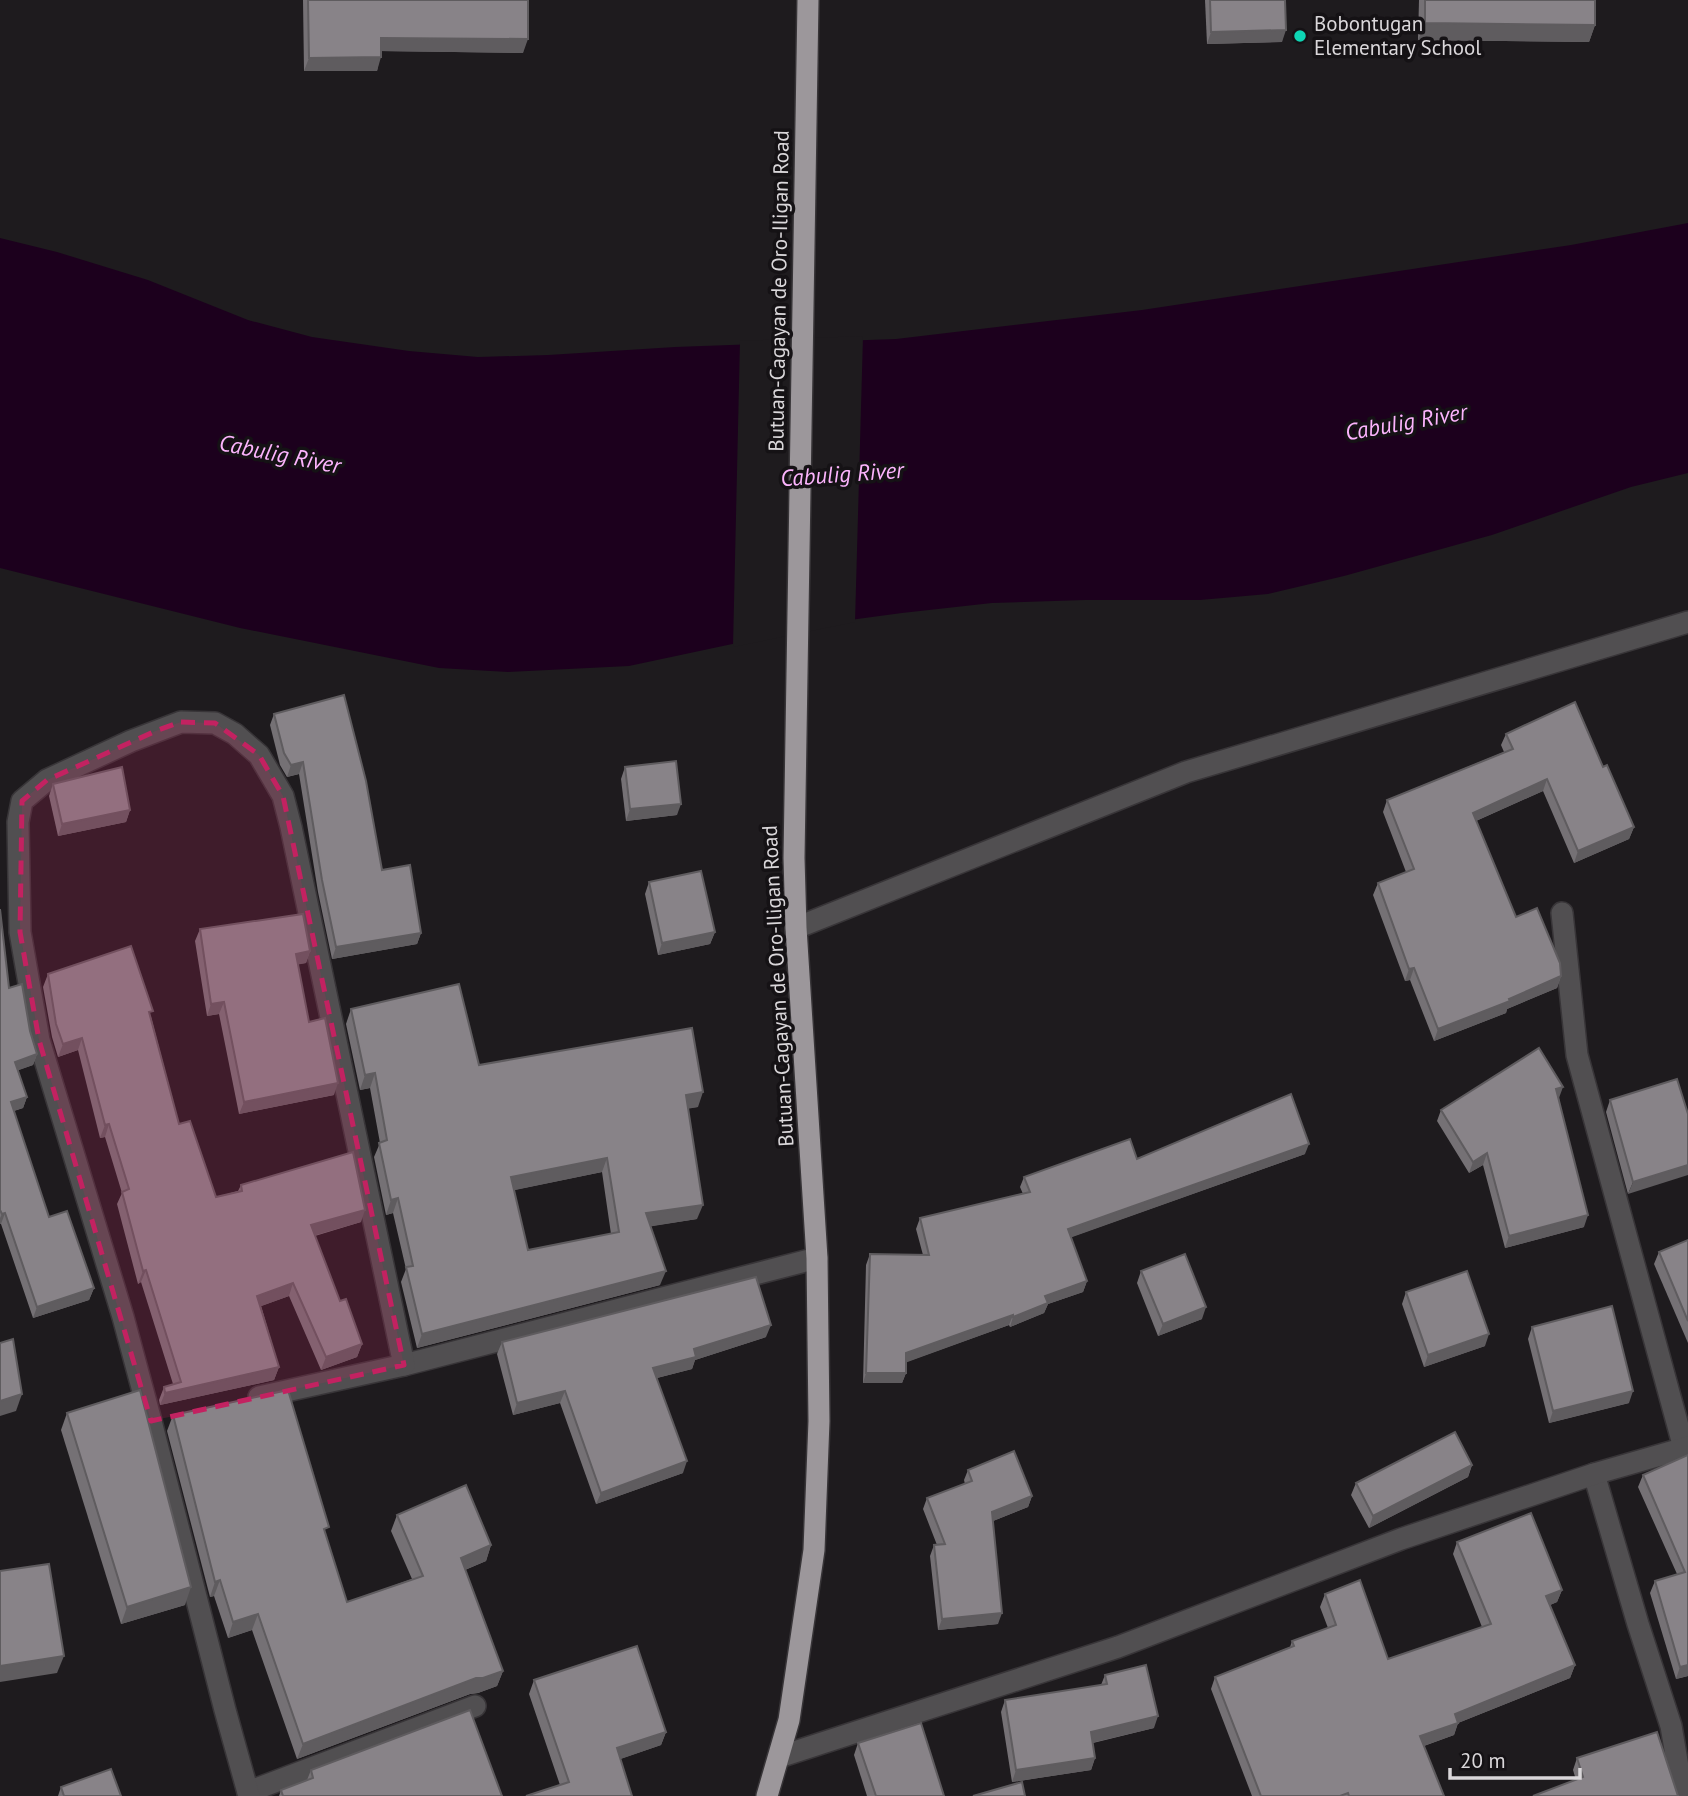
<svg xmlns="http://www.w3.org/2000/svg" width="1688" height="1796" font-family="'PT Sans',sans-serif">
<rect width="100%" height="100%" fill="#1e1b1e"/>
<path fill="#1c001d" d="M1688,223V473L1631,487L1492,535L1344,576L1268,594L1200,600H1085L992,603L902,613L835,622L629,666L508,672L439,668L240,628L0,568V238L57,252L148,280L248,320L312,337L409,351L478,357L548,355L675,347L896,339L1142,310L1571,245Z"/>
<path fill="#1e1b1e" d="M863,336L855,622L733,647L740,341Z"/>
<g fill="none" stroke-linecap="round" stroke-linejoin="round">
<g stroke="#383538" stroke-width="24">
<g id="minor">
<path d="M1562,913L1577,1055L1684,1448"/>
<path d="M796,928L1186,772L1688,622"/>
<path d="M259,1397L404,1365L817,1258"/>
<path d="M1594,1474L1638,1624L1671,1726L1683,1796"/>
<path d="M779,1757L1118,1647L1401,1539L1594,1474L1688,1447"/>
<path d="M248,1792L475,1706"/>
<path d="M249,1796L225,1710L151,1421L123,1317L39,1040L20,932L18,822L22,801L47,780L131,741L181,722L215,723L235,734L259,755L283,796L291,827L404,1365"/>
</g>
</g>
<g stroke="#383538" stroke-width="24">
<path id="highway" d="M767,1796L789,1720L814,1550L819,1421L817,1258L796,928L794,858L808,0"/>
</g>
<use href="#minor" stroke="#514f51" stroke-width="21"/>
<use href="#highway" stroke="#9c979b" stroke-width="21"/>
</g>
<g fill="#757175" fill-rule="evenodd">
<path d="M303,0H528L523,53L381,51L377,71H304Z"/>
<path d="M1205,0H1285L1282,42L1207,44Z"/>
<path d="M1419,0H1595V25L1589,42L1418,40Z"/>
<path d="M274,714L382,870L421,933L417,944L332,959L318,892L299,774L287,777L280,765L270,725Z"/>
<path d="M1506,734L1603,767L1634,827L1629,839L1574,863L1543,791L1476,821L1516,917L1561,976L1557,988L1507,1009L1506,1013L1434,1041L1410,980L1405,981L1373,895L1378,883L1406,872L1383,812L1387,800L1504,752L1501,745Z"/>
<path d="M625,767L677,815L626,821L621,779Z"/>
<path d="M53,784L130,810L126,822L58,836L49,796Z"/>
<path d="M649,882L715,932L710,944L658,955L645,894Z"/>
<path d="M0,909L9,988L30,1031L37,1054L33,1065L18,1070L27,1097L23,1108L14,1111L49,1217L94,1288L89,1300L33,1318L1,1224H0Z"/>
<path d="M200,929L310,951L306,963L298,964L309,1022L334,1095L239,1114L219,1014L207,1016L195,941Z"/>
<path d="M48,974L151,1017L179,1124L216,1197L238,1191L241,1185L361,1222L315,1236L340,1301L362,1344L357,1357L321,1370L289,1296L261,1306L279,1367L274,1380L160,1405L159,1400L164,1387L173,1384L141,1282L138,1284L117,1204L122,1193L105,1137L100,1138L78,1050L58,1057L52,1037L43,987Z"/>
<path d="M351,1009L479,1065L698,1107L688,1108L697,1219L651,1226L660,1285L417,1348L401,1282L406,1269L393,1213L386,1215L374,1157L380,1143L370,1088L360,1090L346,1024ZM602,1172L611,1234L528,1250L514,1190Z"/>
<path d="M1677,1079L1628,1194L1606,1112L1610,1100Z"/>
<path d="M1559,1098L1584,1227L1505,1248L1483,1165L1469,1173L1437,1121L1441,1110Z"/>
<path d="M1305,1154L1071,1237L1087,1281L1083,1292L1048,1304L1044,1313L1010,1327L1009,1325L906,1362V1373L902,1383H863L866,1265L870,1254L923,1255L916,1229L920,1218L1023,1194L1020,1187L1024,1177L1137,1159Z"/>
<path d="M1688,1240V1343L1654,1264L1659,1252Z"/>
<path d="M1141,1271L1202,1319L1158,1336L1137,1283Z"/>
<path d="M1406,1292L1485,1346L1424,1367L1402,1304Z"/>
<path d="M1532,1327L1629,1403L1549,1423L1528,1339Z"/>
<path d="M766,1337L695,1360L692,1369L657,1378L683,1473L596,1504L560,1403L513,1415L497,1354L502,1342Z"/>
<path d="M67,1413L185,1605L121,1624L61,1430Z"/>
<path d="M173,1415L326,1535L347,1602L412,1579L391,1531L397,1515L491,1545L486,1561L465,1570L503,1671L497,1686L478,1693L470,1694L297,1759L252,1630L228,1638L214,1596L210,1597L167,1431Z"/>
<path d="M1688,1455V1676L1676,1679L1650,1593L1655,1581L1677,1574L1638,1487L1643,1475Z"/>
<path d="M1472,1465L1468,1477L1369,1528L1351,1495L1356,1483Z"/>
<path d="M968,1470L1032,1496L1028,1507L993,1521L998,1624L938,1630L930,1556L934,1545H937L923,1509L927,1498L965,1484L964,1480Z"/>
<path d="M1457,1542L1562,1590L1557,1602L1550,1605L1575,1665L1570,1678L1458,1723L1454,1735L1424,1746L1444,1796H1252L1211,1689L1215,1677L1290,1647L1292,1641L1328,1628L1320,1607L1325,1594L1388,1659L1482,1627L1453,1554Z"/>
<path d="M1105,1675L1154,1728L1093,1743L1095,1758L1091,1770L1012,1782L1001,1712L1005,1700L1101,1685Z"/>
<path d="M534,1680L666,1732L661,1745L620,1759L632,1796L560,1785L529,1694Z"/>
<path d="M858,1743L944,1796H867L854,1755Z"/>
<path d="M1577,1758L1678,1796L1576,1780L1573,1770Z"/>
<path d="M311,1770L502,1796H279L281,1790L307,1780Z"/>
<path d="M61,1787L121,1796H58Z"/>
</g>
<g fill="#5f5c5f">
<path d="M1425,23L1595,25L1589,42L1418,40Z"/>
<path d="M1286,30L1282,42L1207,44L1211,32Z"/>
<path d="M381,38L528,39L523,53L376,51Z"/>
<path d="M381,57L377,71H304L309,58Z"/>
<path d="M303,762L299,774L287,777L291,765Z"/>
<path d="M1547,779L1543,791L1469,824L1473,813Z"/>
<path d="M681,804L677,815L626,821L630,809Z"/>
<path d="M130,810L126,822L58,836L62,824Z"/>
<path d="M1634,827L1629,839L1574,863L1578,851Z"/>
<path d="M715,932L710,944L658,955L662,943Z"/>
<path d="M421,933L417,944L332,959L336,947Z"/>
<path d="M310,951L306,963L291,966L296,954Z"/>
<path d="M1414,968L1410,980L1405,981L1409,969Z"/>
<path d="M1561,976L1557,988L1507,1009L1506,1013L1434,1041L1438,1029Z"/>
<path d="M224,1002L219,1014L207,1016L211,1004Z"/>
<path d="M82,1038L78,1050L58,1057L63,1044Z"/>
<path d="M37,1054L33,1065L11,1073L15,1062Z"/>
<path d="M375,1073L370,1088L360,1090L365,1075Z"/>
<path d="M338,1083L334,1095L239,1114L244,1102Z"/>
<path d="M1563,1087L1559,1098L1552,1101L1556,1089Z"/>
<path d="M703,1092L698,1107L681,1110L686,1095Z"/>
<path d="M27,1097L23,1108L7,1113L11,1102Z"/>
<path d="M109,1124L105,1137L100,1138L105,1125Z"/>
<path d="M1309,1144L1305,1154L1064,1240L1068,1229Z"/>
<path d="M1487,1153L1483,1165L1469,1173L1473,1162Z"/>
<path d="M607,1158L602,1172L506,1192L511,1177Z"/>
<path d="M1688,1165V1175L1628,1194L1633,1182Z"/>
<path d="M398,1198L393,1213L386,1215L391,1200Z"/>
<path d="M703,1205L697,1219L641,1228L646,1213Z"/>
<path d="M365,1210L361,1222L306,1238L311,1225Z"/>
<path d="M5,1213L1,1224H0V1218L2,1214Z"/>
<path d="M1588,1215L1584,1227L1505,1248L1509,1236Z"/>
<path d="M146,1270L141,1282L138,1284L143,1271Z"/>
<path d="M666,1271L660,1285L417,1348L422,1334Z"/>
<path d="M1087,1281L1083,1292L1048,1304L1044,1313L1010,1327L1013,1317L1045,1296Z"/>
<path d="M293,1283L289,1296L253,1309L257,1296Z"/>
<path d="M94,1288L89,1300L33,1318L37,1307Z"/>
<path d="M1206,1307L1202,1319L1158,1336L1163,1324Z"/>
<path d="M1013,1315L1009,1325L902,1364L906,1353Z"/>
<path d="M771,1325L766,1337L695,1360L692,1369L649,1380L653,1368L694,1349Z"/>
<path d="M1489,1334L1485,1346L1424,1367L1428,1355Z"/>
<path d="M362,1344L357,1357L321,1370L326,1357Z"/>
<path d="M279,1367L274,1380L160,1405L165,1393Z"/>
<path d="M866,1373H906L902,1383H863Z"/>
<path d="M565,1391L560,1403L513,1415L517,1403Z"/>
<path d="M1633,1391L1629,1403L1549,1423L1553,1411Z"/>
<path d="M22,1394L16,1411L0,1416V1401Z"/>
<path d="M687,1461L683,1473L596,1504L601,1493Z"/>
<path d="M1472,1465L1468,1477L1369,1528L1373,1516Z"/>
<path d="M1032,1496L1028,1507L988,1523L992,1512Z"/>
<path d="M491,1545L486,1561L455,1574L461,1558Z"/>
<path d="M220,1580L214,1596L210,1597L215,1582Z"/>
<path d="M191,1587L185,1605L121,1624L127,1607Z"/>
<path d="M1562,1590L1557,1602L1541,1609L1546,1596Z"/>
<path d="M1002,1613L998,1624L938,1630L942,1619Z"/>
<path d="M258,1614L252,1630L228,1638L233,1622Z"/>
<path d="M64,1656L57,1673L0,1682V1666Z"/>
<path d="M1575,1665L1570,1678L1458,1723L1454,1735L1415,1749L1420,1736L1455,1714Z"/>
<path d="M1688,1665V1676L1676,1679L1680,1667Z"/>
<path d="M503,1671L497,1686L478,1693L470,1694L297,1759L303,1744L476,1678Z"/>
<path d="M1158,1716L1154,1728L1087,1744L1091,1732Z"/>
<path d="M666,1732L661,1745L612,1762L617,1748Z"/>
<path d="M1095,1758L1091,1770L1012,1782L1016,1770Z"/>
</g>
<g fill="#888388" stroke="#5f5c5f" stroke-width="2" fill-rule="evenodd">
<path d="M308,0H528V39L381,38V57L309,58Z"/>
<path d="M1210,0H1285L1286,30L1211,32Z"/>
<path d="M1425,0H1595V25L1425,23Z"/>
<path d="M344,695L366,781L382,870L410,865L421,933L336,947L322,880L303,762L291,765L284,753L274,714Z"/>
<path d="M1575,702L1603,767L1607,765L1634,827L1578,851L1547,779L1473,813L1516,917L1537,908L1560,963L1561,976L1509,999L1510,1001L1438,1029L1414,968L1409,969L1378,883L1414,869L1387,800L1513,749L1506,734Z"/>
<path d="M676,761L681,804L630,809L625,767Z"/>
<path d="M122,767L130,810L62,824L53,784Z"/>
<path d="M701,871L715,932L662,943L649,882Z"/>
<path d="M0,909L9,988L22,984L30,1031L37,1054L15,1062L27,1097L11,1102L49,1217L67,1211L94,1288L37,1307L5,1213L2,1214L0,1210Z"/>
<path d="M303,914L310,951L296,954L309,1022L325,1018L338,1083L244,1102L224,1002L211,1004L200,929Z"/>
<path d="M131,946L153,1011L149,1012L179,1124L190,1121L216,1197L242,1191L241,1185L353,1152L365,1210L311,1225L340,1301L346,1299L362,1344L326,1357L293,1283L257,1296L279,1367L165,1393L164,1387L181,1382L146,1270L143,1271L122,1192L129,1189L109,1124L105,1125L82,1038L63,1044L56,1024L48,974Z"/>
<path d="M459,984L479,1065L692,1028L703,1092L686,1095L703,1205L646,1213L666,1271L422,1334L406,1267L413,1266L398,1198L391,1200L379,1143L387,1140L375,1073L365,1075L351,1009ZM607,1158L619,1232L528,1250L511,1177Z"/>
<path d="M1539,1048L1563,1087L1556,1089L1588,1215L1509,1236L1487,1153L1473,1162L1441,1110Z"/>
<path d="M1677,1079L1688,1114V1165L1633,1182L1610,1100Z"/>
<path d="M1291,1094L1309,1144L1068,1229L1087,1281L1045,1296L1048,1303L1013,1317V1315L906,1353V1373H866L870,1254L929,1255L920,1218L1030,1192L1024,1177L1130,1139L1137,1159Z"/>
<path d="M1688,1240V1321L1659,1252Z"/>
<path d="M1185,1254L1206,1307L1163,1324L1141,1271Z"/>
<path d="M1467,1271L1489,1334L1428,1355L1406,1292Z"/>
<path d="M756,1277L771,1325L694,1349L696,1357L653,1368L687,1461L601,1493L565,1391L517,1403L502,1342Z"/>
<path d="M1612,1306L1633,1391L1553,1411L1532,1327Z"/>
<path d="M13,1339L22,1394L0,1401V1343Z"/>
<path d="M140,1390L191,1587L127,1607L67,1413Z"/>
<path d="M288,1390L329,1527L324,1529L347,1602L423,1576L397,1515L466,1485L491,1545L461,1558L503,1671L483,1678H476L303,1744L258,1614L233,1622L220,1580L215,1582L173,1415Z"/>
<path d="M1455,1432L1472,1465L1373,1516L1356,1483Z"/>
<path d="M1014,1451L1032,1496L992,1512L1002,1613L942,1619L934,1545L945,1544L927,1498L972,1481L968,1470Z"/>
<path d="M1688,1455V1665L1680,1667L1655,1581L1685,1572L1643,1475Z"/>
<path d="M1531,1513L1562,1590L1546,1596L1575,1665L1455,1714L1458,1723L1420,1736L1444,1796H1349L1348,1793L1340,1796H1261L1215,1677L1294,1646L1292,1641L1336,1625L1325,1594L1360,1580L1388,1659L1491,1624L1457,1542Z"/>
<path d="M49,1564L64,1656L0,1666V1571Z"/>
<path d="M637,1646L666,1732L617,1748L632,1796H526L569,1782L534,1680Z"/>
<path d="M1146,1665L1158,1716L1091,1732L1095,1758L1016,1770L1005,1700L1107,1684L1105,1675Z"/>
<path d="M470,1710L502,1796H283L281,1790L313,1778L311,1770Z"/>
<path d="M921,1723L944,1796H876L858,1743Z"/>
<path d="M1657,1732L1678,1796H1533L1583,1777L1577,1758Z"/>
<path d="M111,1769L121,1796H64L61,1787Z"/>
<path d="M1022,1782L1025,1796H973Z"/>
</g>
<path fill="#c32261" fill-opacity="0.2" stroke="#c32261" stroke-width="5" stroke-dasharray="14 9" stroke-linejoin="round" d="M181,722L215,723L259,755L283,796L404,1365L151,1421L39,1040L20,932L22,801L47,780L158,730Z"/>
<circle fill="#0ed5b4" stroke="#151215" stroke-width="2.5" cx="1300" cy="36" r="7"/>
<g text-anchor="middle" stroke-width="7" stroke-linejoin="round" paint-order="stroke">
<g font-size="21" fill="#dad7da" stroke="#151215" text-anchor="start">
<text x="1314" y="31">Bobontugan<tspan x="1314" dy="24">Elementary School</tspan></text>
</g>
<g font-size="21" fill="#dad7da" stroke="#151215">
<text transform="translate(779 291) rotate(-89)" y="7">Butuan-Cagayan de Oro-Iligan Road</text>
<text transform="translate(778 986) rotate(-93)" y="7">Butuan-Cagayan de Oro-Iligan Road</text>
</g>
<g font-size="23" font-style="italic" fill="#fcb4fd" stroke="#151215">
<text transform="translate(1406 422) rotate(-10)" y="8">Cabulig River</text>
<text transform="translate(280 454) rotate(11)" y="8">Cabulig River</text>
<text transform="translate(842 474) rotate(-4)" y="8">Cabulig River</text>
</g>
</g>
<path d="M1450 1768v10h130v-10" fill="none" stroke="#dad7da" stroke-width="3.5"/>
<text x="1460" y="1768" font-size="21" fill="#dad7da" stroke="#151215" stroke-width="5" paint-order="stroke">20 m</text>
</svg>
